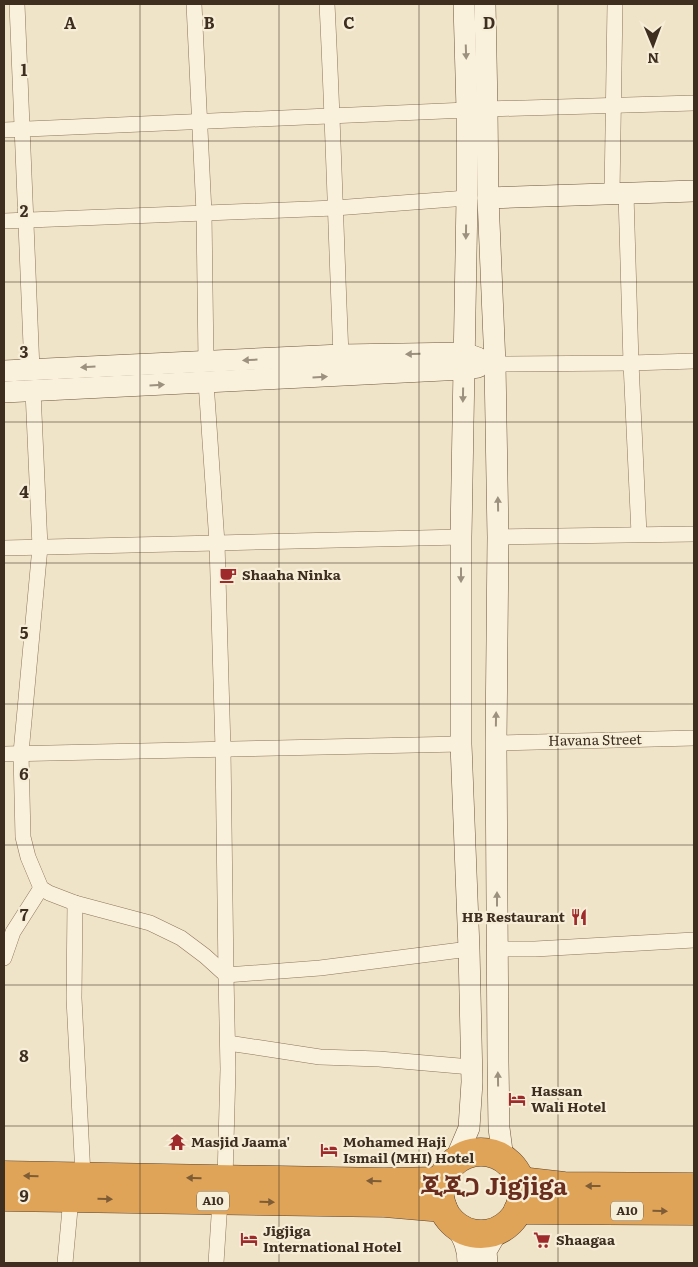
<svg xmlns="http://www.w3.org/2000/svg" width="698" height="1267" font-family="Literata,'Noto Sans Ethiopic',serif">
<rect width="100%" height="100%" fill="#f0e4c8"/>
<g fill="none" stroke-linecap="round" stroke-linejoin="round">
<g stroke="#8d765c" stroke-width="16">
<g id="street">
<path d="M17,4L32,370"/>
<path d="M194,4L204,213L206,362"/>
<path d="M327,4C333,121 336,238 341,355"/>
<path d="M487,109L694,103"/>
<path d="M4,130L467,110"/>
<path d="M612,194L615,4"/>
<path d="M626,194L631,363L639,534"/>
<path d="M4,221L335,208L467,198"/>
<path d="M495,364L631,363L694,361"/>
<path d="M206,382L217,543L223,749L226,975L228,1069L225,1179"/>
<path d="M33,391L40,547L21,753L23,837L28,857L41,888L49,893L75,903L150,923L181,938L205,956L226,975L320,968L469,949"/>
<path d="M498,537L694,534"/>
<path d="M4,548L217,543L461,537"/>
<path d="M496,743L694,738"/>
<path d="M4,754L461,744"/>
<path d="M75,903L74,998L83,1176"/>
<path d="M498,949H535L694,940"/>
<path d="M4,958L13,932L41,888"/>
<path d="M228,1043L320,1057L379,1059L471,1067"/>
<path d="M65,1263L71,1198"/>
<path d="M216,1263L220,1201"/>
</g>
</g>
<g stroke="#6f573f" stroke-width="22">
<g id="secondary">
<path d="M485,4L487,109L488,198L495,364L498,537L496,743L498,1062L499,1128L503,1159"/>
<path d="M488,198L694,191"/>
<path d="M4,371L341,355L464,353L478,358"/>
<path d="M4,392L464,369L478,367"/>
<path d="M455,1161L469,1128L472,1082L469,949L461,744V537L467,198V110L464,4"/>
<path d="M455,1224C463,1238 468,1246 468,1263"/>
<path d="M487,1263L486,1251L498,1230"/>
</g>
</g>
<g stroke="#5b4430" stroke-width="29">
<g id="highway">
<circle cx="481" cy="1193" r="41"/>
<path d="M4,1175L384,1182L442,1181"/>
<path d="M520,1181L564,1186L694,1187"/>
<path d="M4,1197L385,1203L443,1208"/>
<path d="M518,1210L694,1211"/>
</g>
</g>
<use href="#street" stroke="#faf1dc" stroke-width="15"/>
<use href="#secondary" stroke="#faf1dc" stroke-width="21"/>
<use href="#highway" stroke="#e0a458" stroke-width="28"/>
</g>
<defs><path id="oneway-solid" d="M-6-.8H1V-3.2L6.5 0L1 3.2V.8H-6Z" transform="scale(1.25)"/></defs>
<g fill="#9c907e">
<use href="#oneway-solid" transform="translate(466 52) rotate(88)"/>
<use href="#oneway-solid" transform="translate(466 232) rotate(91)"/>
<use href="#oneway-solid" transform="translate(413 354) rotate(179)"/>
<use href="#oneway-solid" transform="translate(250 360) rotate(177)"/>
<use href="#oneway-solid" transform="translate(88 367) rotate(177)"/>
<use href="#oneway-solid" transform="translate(320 377) rotate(-3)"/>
<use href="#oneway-solid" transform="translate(157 385) rotate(-3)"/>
<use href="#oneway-solid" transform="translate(463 395) rotate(91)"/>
<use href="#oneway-solid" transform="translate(498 504) rotate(-91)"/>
<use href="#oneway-solid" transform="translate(461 575) rotate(90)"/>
<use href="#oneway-solid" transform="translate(496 719) rotate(-89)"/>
<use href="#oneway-solid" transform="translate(497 899) rotate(-90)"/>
<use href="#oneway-solid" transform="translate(498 1079) rotate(-91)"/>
</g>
<g fill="#7e5d36">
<use href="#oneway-solid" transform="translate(31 1176) rotate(-179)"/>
<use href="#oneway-solid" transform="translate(194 1178) rotate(-179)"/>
<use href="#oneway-solid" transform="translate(374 1181) rotate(-179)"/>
<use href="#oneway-solid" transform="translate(593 1186) rotate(180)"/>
<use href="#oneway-solid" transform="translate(105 1199) rotate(1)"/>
<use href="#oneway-solid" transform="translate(267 1202) rotate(1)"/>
<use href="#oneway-solid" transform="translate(660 1211) rotate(1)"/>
</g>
<path fill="none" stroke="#3d2e20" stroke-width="1" stroke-opacity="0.55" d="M140,4V1263M279,4V1263M419,4V1263M558,4V1263M4,141H694M4,282H694M4,422H694M4,563H694M4,704H694M4,845H694M4,985H694M4,1126H694"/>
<defs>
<g id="cafe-bare" transform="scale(1.35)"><path d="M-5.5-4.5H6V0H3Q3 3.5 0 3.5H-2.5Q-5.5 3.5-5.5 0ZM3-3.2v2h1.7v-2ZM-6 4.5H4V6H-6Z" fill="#9e2a2b" stroke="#f7eed8" stroke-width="2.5" paint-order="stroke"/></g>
<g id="restaurant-bare" transform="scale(1.35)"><path d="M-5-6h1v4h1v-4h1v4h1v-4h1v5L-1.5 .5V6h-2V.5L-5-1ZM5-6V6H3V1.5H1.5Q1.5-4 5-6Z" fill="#9e2a2b" stroke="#f7eed8" stroke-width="2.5" paint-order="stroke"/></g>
<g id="hotel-bare" transform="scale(1.35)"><path d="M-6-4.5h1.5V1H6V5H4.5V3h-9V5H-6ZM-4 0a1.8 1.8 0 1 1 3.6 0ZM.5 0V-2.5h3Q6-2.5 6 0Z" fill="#9e2a2b" stroke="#f7eed8" stroke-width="2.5" paint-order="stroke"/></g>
<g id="temple-bare" transform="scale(1.35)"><path d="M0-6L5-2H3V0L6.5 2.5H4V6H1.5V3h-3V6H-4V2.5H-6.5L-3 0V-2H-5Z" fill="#9e2a2b" stroke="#f7eed8" stroke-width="2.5" paint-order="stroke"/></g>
<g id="supermarket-bare" transform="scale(1.35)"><path d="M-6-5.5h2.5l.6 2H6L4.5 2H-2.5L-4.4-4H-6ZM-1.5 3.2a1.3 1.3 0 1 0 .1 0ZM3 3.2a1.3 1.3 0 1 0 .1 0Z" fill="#9e2a2b" stroke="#f7eed8" stroke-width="2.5" paint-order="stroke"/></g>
</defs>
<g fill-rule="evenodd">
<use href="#cafe-bare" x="228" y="575"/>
<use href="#restaurant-bare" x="579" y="917"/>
<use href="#hotel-bare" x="517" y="1099"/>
<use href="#temple-bare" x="177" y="1142"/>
<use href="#hotel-bare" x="329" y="1150"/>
<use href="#hotel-bare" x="249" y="1239"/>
<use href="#supermarket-bare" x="542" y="1240"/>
</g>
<g text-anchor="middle" stroke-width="4.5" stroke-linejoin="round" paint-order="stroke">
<g fill="#f7eed8" stroke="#756857" stroke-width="1">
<rect x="197" y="1191.5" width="32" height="19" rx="4"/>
<rect x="611" y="1201.5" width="32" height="19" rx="4"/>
</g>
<g font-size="12" font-weight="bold" fill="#3d2e20">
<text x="213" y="1205">A10</text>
<text x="627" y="1215">A10</text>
</g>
<g font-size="14" font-weight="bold" fill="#3d2e20" stroke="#f7eed8" text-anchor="start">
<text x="242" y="580">Shaaha Ninka</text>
<text x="565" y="922" text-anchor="end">HB Restaurant</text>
<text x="531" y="1096">Hassan<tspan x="531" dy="16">Wali Hotel</tspan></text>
<text x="191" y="1147">Masjid Jaama'</text>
<text x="343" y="1147">Mohamed Haji<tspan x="343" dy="16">Ismail (MHI) Hotel</tspan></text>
<text x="263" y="1236">Jigjiga<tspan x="263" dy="16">International Hotel</tspan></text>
<text x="556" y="1245">Shaagaa</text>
</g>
<g font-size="14" fill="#3d2e20" stroke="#f7eed8">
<text transform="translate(595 740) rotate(-1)" y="5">Havana Street</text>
</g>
<g font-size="24" font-weight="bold" fill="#6b2e1e" stroke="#f7eed8">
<text x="494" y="1195">ጂጂጋ Jigjiga</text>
</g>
</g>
<g font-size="16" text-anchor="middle" font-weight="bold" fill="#3d2e20" stroke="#f7eed8" stroke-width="4.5" stroke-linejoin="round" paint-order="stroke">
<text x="70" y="29">A</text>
<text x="209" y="29">B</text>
<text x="349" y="29">C</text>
<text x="489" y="29">D</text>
<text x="24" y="76">1</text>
<text x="24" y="217">2</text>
<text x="24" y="358">3</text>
<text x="24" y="498">4</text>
<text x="24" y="639">5</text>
<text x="24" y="780">6</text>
<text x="24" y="921">7</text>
<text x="24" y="1062">8</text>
<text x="24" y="1202">9</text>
</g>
<rect width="698" height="1267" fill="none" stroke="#3d2e20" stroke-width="10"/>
<g transform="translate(653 45) rotate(179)" stroke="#f7eed8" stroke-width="4" paint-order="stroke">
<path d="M0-4L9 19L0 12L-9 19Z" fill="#3d2e20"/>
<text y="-8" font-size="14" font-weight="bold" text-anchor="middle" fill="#3d2e20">N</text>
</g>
</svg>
